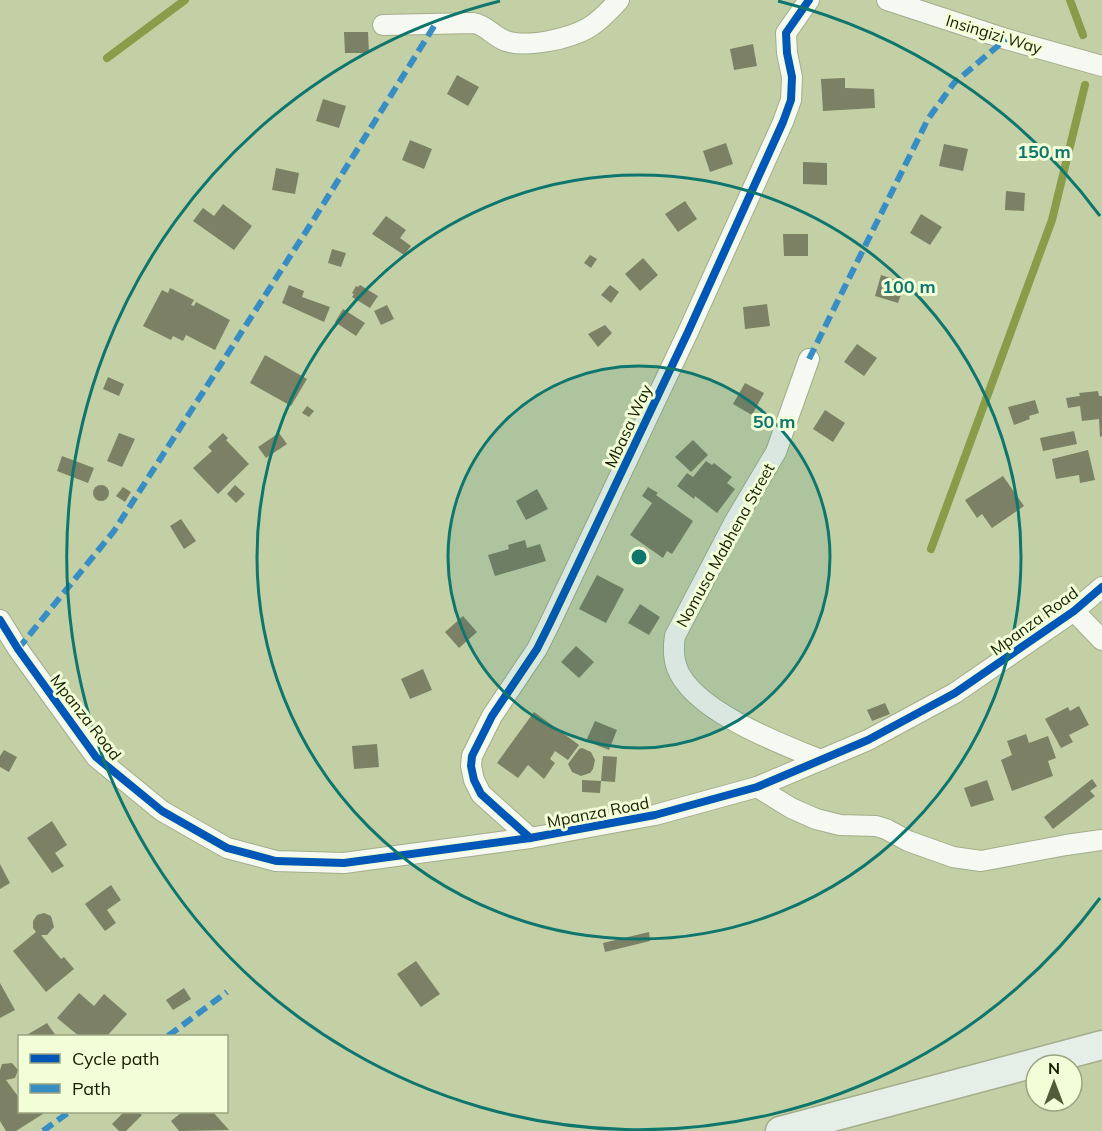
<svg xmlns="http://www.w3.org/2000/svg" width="1102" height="1131" font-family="Mulish,sans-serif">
<rect width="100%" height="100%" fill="#c3d0a5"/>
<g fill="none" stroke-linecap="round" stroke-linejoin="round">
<g stroke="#889c49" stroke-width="8">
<path d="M1070,0L1083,35"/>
<path d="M107,58L185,0"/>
<path d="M931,549L1052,220L1085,85"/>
</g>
</g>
<g fill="#7c8065">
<path d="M344,32H368L369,53H345Z"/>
<path d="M753,44L757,66L734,70L730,49Z"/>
<path d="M457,75L479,87L468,106L447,94Z"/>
<path d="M845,78V88L874,89L875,108L823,111L821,79Z"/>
<path d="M323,99L346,106L339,128L316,121Z"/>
<path d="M410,140L432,149L424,169L402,160Z"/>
<path d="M726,143L733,164L710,172L703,151Z"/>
<path d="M944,144L968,149L963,171L939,166Z"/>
<path d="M803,162L827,163V185L803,184Z"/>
<path d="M276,168L299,173L295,194L272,190Z"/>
<path d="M1006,191L1025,193L1024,211L1005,210Z"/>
<path d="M685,201L697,219L678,232L665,214Z"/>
<path d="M223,204L252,226L234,250L193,221L203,208L214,216Z"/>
<path d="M921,214L942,227L930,245L910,233Z"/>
<path d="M386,216L406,230L400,238L411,246L404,255L372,234Z"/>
<path d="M783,234H808V256H784Z"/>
<path d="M332,249L346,253L341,267L328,263Z"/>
<path d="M590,255L597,259L591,268L584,263Z"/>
<path d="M643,258L658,275L640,291L625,274Z"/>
<path d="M881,275L905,283L898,303L875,296Z"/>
<path d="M289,285L304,291L302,297L330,307L324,322L282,303Z"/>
<path d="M360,285L378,296L370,308L352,297L354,294L352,293L356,286L358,287Z"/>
<path d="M610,285L619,292L611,303L601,295Z"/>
<path d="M170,288L194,300L191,305L194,306L196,302L230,320L215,350L186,335L183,341L173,336L171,340L143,326L162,290L168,293Z"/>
<path d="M767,304L770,326L745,329L743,307Z"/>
<path d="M387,305L394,319L381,325L374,311Z"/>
<path d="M343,309L365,323L356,336L335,322Z"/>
<path d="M605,325L612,333L598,347L588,334Z"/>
<path d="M857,344L877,358L864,376L844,362Z"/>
<path d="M265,355L307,379L291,406L250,383Z"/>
<path d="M108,377L124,384L119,396L103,389Z"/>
<path d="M745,383L764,393L752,415L733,404Z"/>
<path d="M1098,391L1099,396H1102V436L1100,437L1099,419L1082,421L1080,406L1068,408L1066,398L1080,396L1079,393Z"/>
<path d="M1035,400L1039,413L1029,416L1030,419L1014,425L1008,407Z"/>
<path d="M307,406L314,411L309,417L302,413Z"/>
<path d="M825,410L845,423L833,442L813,429Z"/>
<path d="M1074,431L1077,444L1043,451L1040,438Z"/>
<path d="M119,433L135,439L122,467L107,461Z"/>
<path d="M223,433L228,438L226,440L249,464L218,494L193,468L212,451L208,447Z"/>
<path d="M279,433L287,444L266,458L258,447Z"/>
<path d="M693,440L708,455L691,472L675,457Z"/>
<path d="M1088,450L1095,480L1080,483L1079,475L1056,479L1052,459Z"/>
<path d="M62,456L94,468L88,483L57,471Z"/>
<path d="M706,461L712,465L714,463L732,477L727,483L735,489L717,513L695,496L694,499L677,486L687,473L693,477Z"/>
<path d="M1003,476L1024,506L992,528L982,514L977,518L965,500Z"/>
<circle cx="101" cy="493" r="8"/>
<path d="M235,485L245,494L236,503L227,494Z"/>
<path d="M123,487L131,492L125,502L116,496Z"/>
<path d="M648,487L658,493L656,495L693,521L672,554L667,551L663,558L630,535L652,503L642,496Z"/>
<path d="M537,489L548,509L526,520L516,501Z"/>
<path d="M181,519L196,541L184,549L170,526Z"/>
<path d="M525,540L527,548L540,544L546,561L495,576L488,555L509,549L508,545Z"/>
<path d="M597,575L624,589L606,623L579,609Z"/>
<path d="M640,604L660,617L649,635L628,623Z"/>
<path d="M463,616L477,632L459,648L445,632Z"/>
<path d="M1017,627L1021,633L1013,639L1009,633Z"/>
<path d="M576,646L594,662L579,678L561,662Z"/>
<path d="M423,669L432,690L410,699L401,679Z"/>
<path d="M885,703L890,714L872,721L867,710Z"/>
<path d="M1079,706L1089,725L1069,735L1073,742L1061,748L1045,719L1068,707L1070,711Z"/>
<path d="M534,712L579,745L568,760L555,751L550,759L555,763L544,779L528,765L518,778L497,763Z"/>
<path d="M595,721L617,730L609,750L586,741Z"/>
<path d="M1026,734L1029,743L1048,736L1056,758L1048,761L1053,776L1012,791L1001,760L1012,755L1007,741Z"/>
<path d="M377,744L379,767L354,769L352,746Z"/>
<path d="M582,748L591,752L595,760L593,769L590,773L581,776L572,772L568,764L579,749Z"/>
<path d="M4,750L17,757L9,772L0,767V756Z"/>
<path d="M603,756L617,757L615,782L601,781Z"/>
<path d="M1092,779L1097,786L1090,791L1095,796L1053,829L1044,817Z"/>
<path d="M582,780L601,781L600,793L582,792Z"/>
<path d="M987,780L994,800L971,807L964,788Z"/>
<path d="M52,821L67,845L55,853L64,866L52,873L27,838Z"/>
<path d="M0,864L10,883L0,889Z"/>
<path d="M111,885L121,900L107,910L116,923L105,931L85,904Z"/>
<path d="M44,913L51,916L54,927L47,935H41L61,959L64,957L74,969L46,992L13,951L36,932L33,928V921L37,915Z"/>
<path d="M649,932L650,941L605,952L603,943Z"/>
<path d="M416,961L440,994L421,1007L397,974Z"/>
<path d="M0,983L15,1010L0,1018Z"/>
<path d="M184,988L191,999L173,1010L166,1000Z"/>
<path d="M79,993L94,1006L104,994L127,1014L107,1036H79L57,1018Z"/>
<path d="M47,1023L56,1036H25Z"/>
<path d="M12,1063L18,1070L15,1078L6,1080L20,1099V1112H46L16,1131H6L0,1121V1070L2,1064Z"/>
<path d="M124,1112H138L142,1115L126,1131H119L112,1124Z"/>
<path d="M182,1112H213L229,1130L179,1131L171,1121Z"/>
</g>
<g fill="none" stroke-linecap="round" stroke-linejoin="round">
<g stroke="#a3ad8a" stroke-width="22">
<g id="street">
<path d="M887,0L1006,39L1102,66"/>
<path d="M383,25L474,23C486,25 494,37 506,41C527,48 569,39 588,28C600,21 610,10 619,0"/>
<path d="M809,359L776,452L735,521L675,636C673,648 673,657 677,668C693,711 781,744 821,760"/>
<path d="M1074,611L1102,640"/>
<path d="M0,620L18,649L96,757L162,811L227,848L276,861L344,863L530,838L655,815L757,787L868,740L955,693L1074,611L1102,587"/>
<path d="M757,787L791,808L816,819L840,825L876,826L886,829L908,841L953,857L981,861L1066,845L1102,840"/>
<path d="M530,838L481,794L474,780L471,766L472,756L492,716L537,649L550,623L688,332L783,122L791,100L792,77L787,53L786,33L809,0"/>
</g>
</g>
<g stroke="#a3ad8a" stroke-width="31">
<path id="secondary" d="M780,1131L1102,1045"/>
</g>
<use href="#street" stroke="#f6f8f2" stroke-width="20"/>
<use href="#secondary" stroke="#e5eee7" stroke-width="28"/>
<g stroke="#378dc4" stroke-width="6" stroke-dasharray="12 6" stroke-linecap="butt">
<path d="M809,359L928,119L954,83L1006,39"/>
<path d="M18,649L114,531L314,219L436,23"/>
<path d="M168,1036L227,992"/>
<path d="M43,1131L69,1112"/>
</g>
<g stroke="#f2fed7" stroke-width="11">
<g id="cycleway">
<path d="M0,620L18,649L96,757L162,811L227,848L276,861L344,863L530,838L655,815L757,787L868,740L955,693L1074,611L1102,587"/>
<path d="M530,838L481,794L474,780L471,766L472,756L492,716L537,649L550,623L688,332L783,122L791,100L792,77L787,53L786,33L809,0"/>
</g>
</g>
<use href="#cycleway" stroke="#0057b8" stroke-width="8"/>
</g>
<circle cx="639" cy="557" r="191" fill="#0f766e" fill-opacity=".12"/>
<g fill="none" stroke="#0f766e" stroke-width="3">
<circle cx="639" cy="557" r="191"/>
<circle cx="639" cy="557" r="382"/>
<path d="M1100 898A573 573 0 1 1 500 1M778 1A573 573 0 0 1 1100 216"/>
</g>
<g text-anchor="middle" stroke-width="6" stroke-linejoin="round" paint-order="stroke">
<g font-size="16" fill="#171e00" stroke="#f2fed7">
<text transform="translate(994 34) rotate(17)" y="6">Insingizi Way</text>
<text transform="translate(628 426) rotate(-65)" y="6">Mbasa Way</text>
<text transform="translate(725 545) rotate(-61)" y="6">Nomusa Mabhena Street</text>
<text transform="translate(1034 621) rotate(-36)" y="6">Mpanza Road</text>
<text transform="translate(86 717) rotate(52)" y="6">Mpanza Road</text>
<text transform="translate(598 812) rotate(-11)" y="6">Mpanza Road</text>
</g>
</g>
<circle cx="639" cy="557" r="9" fill="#0f766e" stroke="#f2fed7" stroke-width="3"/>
<g font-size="18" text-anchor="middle" font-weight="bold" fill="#0f766e" stroke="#f2fed7" stroke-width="6" stroke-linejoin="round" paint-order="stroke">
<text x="1044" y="158">150 m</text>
<text x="909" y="293">100 m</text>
<text x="774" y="428">50 m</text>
</g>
<rect x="18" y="1035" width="210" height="78" fill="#f2fed7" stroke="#9aa481" stroke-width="1.5"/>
<rect x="30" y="1054" width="30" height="9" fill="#0057b8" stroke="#9aa481" stroke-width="1.5"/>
<text x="72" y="1065" font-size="18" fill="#171e00">Cycle path</text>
<rect x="30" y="1084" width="30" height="9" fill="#378dc4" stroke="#9aa481" stroke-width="1.5"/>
<text x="72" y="1095" font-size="18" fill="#171e00">Path</text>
<g transform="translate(1054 1083)"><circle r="28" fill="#f2fed7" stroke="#9aa481" stroke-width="1.5"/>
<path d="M0-4.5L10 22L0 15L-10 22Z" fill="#535c3a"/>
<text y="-9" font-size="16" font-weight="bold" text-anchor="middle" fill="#171e00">N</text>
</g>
</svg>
